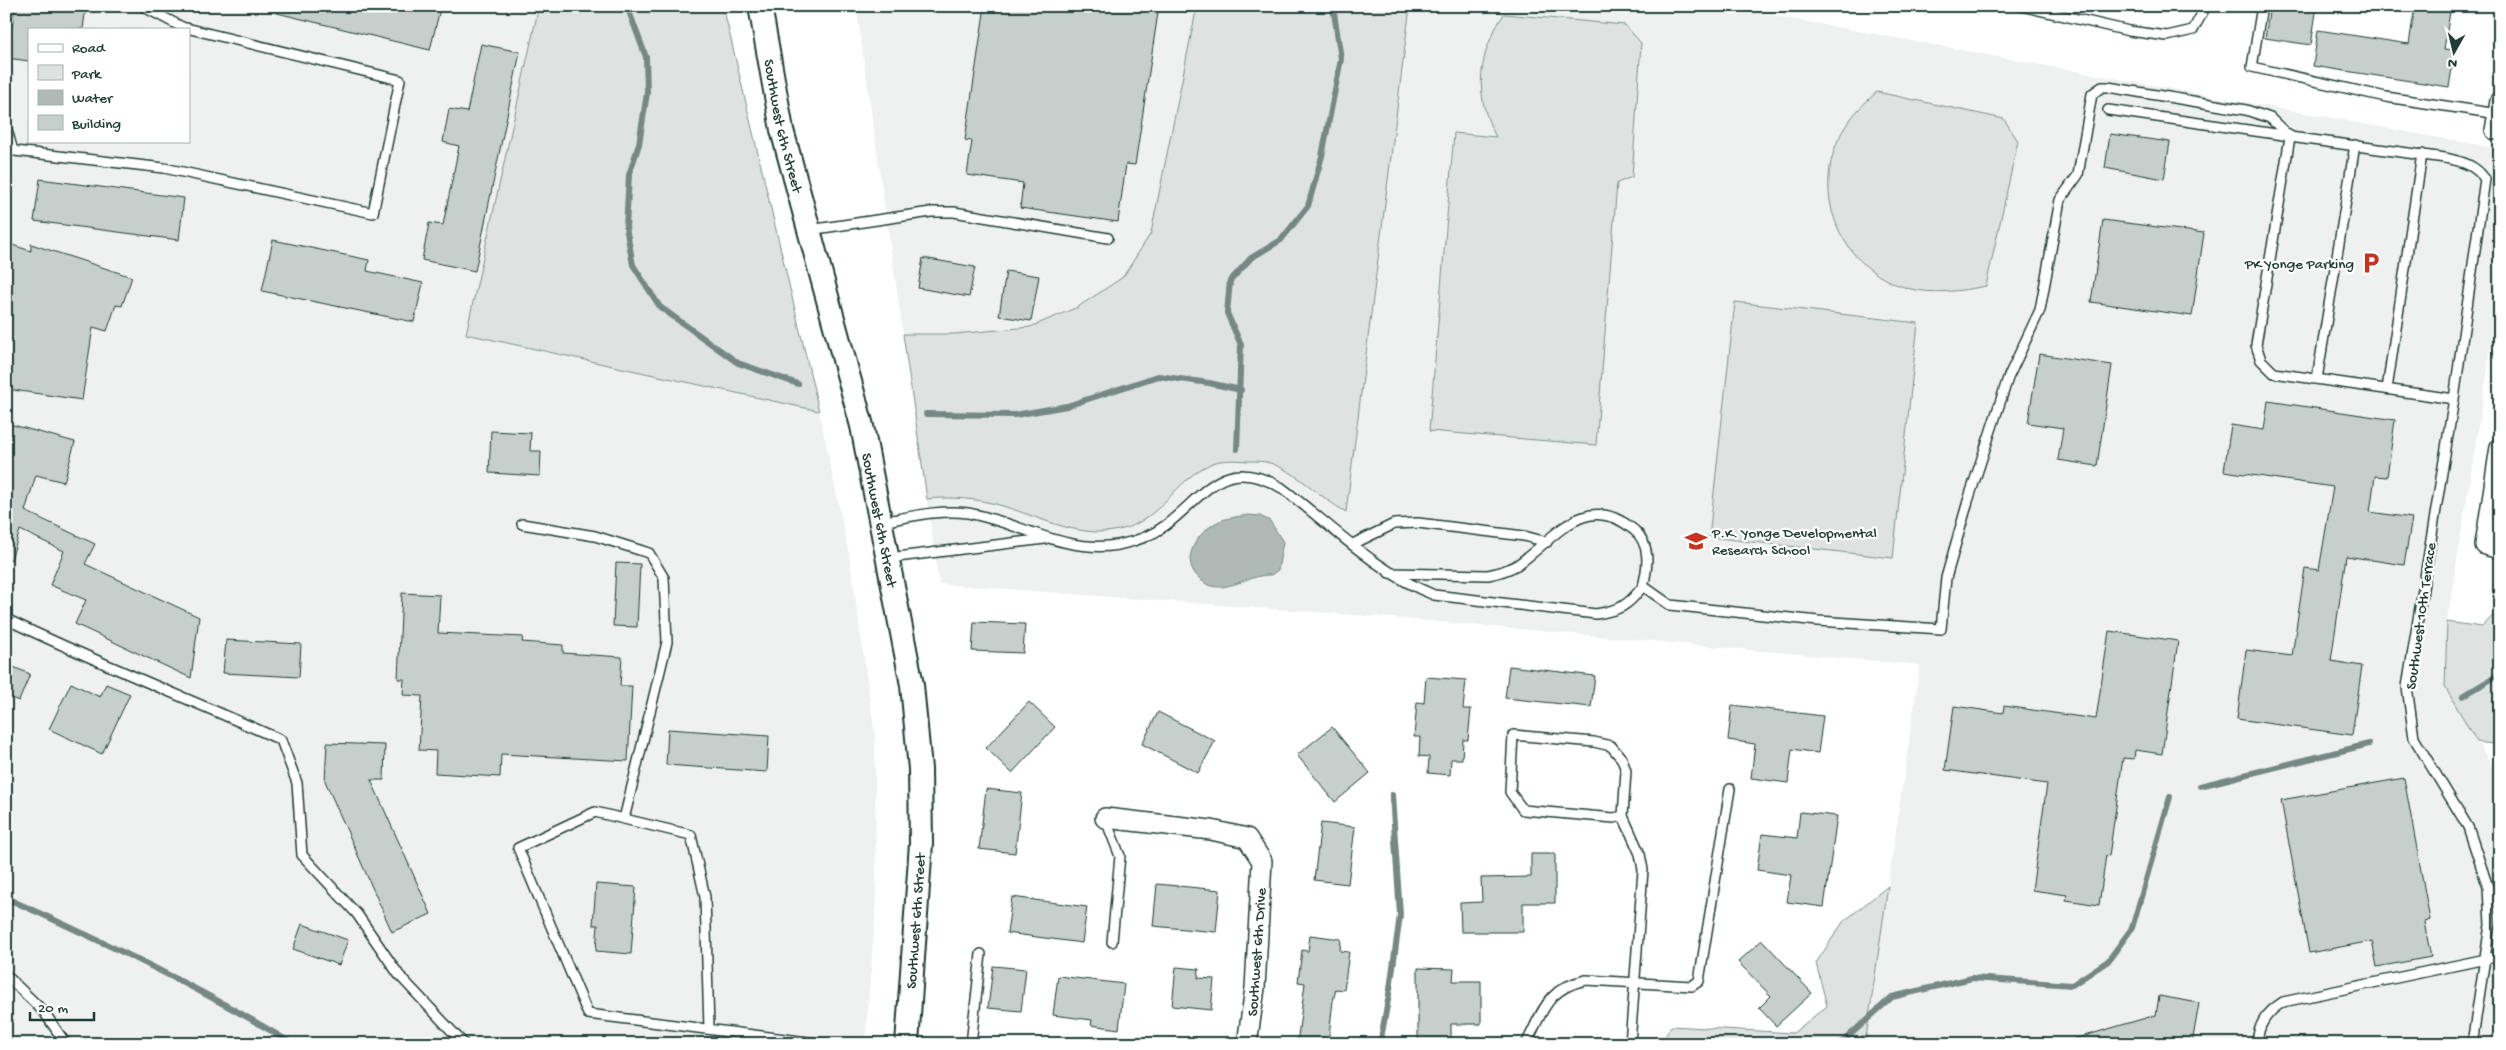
<svg xmlns="http://www.w3.org/2000/svg" width="2506" height="1050" font-family="'Gochi Hand',sans-serif">
<rect width="100%" height="100%" fill="#fff"/>
<filter id="ink" filterUnits="userSpaceOnUse"><feTurbulence type="fractalNoise" baseFrequency=".02" numOctaves="2"/><feDisplacementMap in="SourceGraphic" scale="10" xChannelSelector="R" yChannelSelector="G"/><feConvolveMatrix kernelMatrix="1 2 1 2 8 2 1 2 1" color-interpolation-filters="sRGB"/></filter>
<g filter="url(#ink)">
<g fill="#eef1f0" fill-rule="evenodd">
<path d="M6,6H539L466,334L819,411L849,554L875,735L876,905L865,1044H6ZM29,29H189V141H29Z"/>
<path d="M856,6H1722L2500,149V293L2447,622L2445,687L2500,780V1044H1865L1920,665L1406,619L939,584Z"/>
</g>
<g fill="#dee3e2" stroke="#7e908b">
<path d="M539,6H723L819,411L466,334Z"/>
<path d="M1197,6H1410L1346,512C1320,498 1300,474 1273,464C1266,461 1255,461 1247,461C1236,460 1221,459 1210,464C1168,484 1158,532 1100,532C1061,532 1025,510 987,502C967,498 947,497 927,499L903,334H954L1030,327L1078,307L1123,277L1151,233Z"/>
<path d="M1504,14L1625,25L1641,43L1632,177L1617,183L1596,445L1429,431L1454,133L1496,137C1473,95 1478,53 1504,14Z"/>
<path d="M1877,92L2004,119L2018,141L1986,286C1961,291 1932,295 1907,288C1840,269 1809,193 1842,132C1851,116 1864,103 1877,92Z"/>
<path d="M1735,302L1918,323L1893,558L1709,537Z"/>
<path d="M2500,608V745L2477,742L2445,687L2447,622L2482,627Z"/>
<path d="M1888,886L1865,1044H1661L1671,1026L1793,1033L1827,1006L1816,963L1843,922Z"/>
</g>
<path fill="#afbab7" stroke="#758883" d="M1248,515L1260,516L1270,521L1283,542L1278,570L1271,575C1251,574 1231,591 1211,586C1205,584 1202,581 1198,577C1181,560 1195,537 1211,526C1221,518 1236,517 1248,515Z"/>
<g fill="none" stroke-linecap="round" stroke-linejoin="round">
<g stroke="#758883" stroke-width="6">
<path d="M627,6L646,57L647,93L639,144L629,175L626,227L633,265L660,307L738,363L798,384"/>
<path d="M926,414L1015,415L1067,406L1158,376L1209,383L1241,390"/>
<path d="M1237,449L1241,345L1227,313L1230,281L1251,258L1281,240L1308,206L1322,156L1341,59L1333,6"/>
<path d="M2463,696L2500,674"/>
<path d="M2200,786L2369,744"/>
<path d="M6,898C104,942 201,988 293,1044"/>
<path d="M1380,1044L1390,989L1400,915L1392,795"/>
<path d="M1840,1044L1892,997L1972,978L2072,985L2108,961L2132,928L2170,797"/>
</g>
</g>
<g fill="#c7cfcc" stroke="#1f3d34">
<path d="M15,6H86L83,29H29V61L7,58Z"/>
<path d="M278,6H428L440,9L430,50L277,13Z"/>
<path d="M985,6H1159L1135,165L1126,164L1118,222L1020,208L1023,183L967,175L972,141L965,140Z"/>
<path d="M2270,6H2317L2311,45L2265,38Z"/>
<path d="M2415,6H2451L2444,49L2455,50L2449,87L2313,66L2318,30L2409,44Z"/>
<path d="M481,44L520,52L475,271L422,260L429,223L443,225L459,146L443,142L449,109L467,112Z"/>
<path d="M2110,134L2170,142L2164,179L2105,168Z"/>
<path d="M40,179L184,198L179,240L34,221Z"/>
<path d="M2103,220L2204,233L2192,316L2091,302Z"/>
<path d="M273,240L369,260L367,271L423,283L414,322L262,291Z"/>
<path d="M6,243L31,251V244L132,277L122,306L116,305L107,331L93,327L82,400L6,389Z"/>
<path d="M923,258L975,267L969,297L918,288Z"/>
<path d="M1006,271L1039,276L1031,321L999,316Z"/>
<path d="M2039,354L2112,365L2097,466L2058,460L2063,428L2028,423Z"/>
<path d="M2268,401L2395,420L2387,477L2375,476L2370,512L2412,518L2404,565L2346,556L2331,661L2362,666L2352,735L2237,719L2246,650L2292,656L2305,568L2319,570L2333,487L2224,471L2231,425L2264,430Z"/>
<path d="M6,423L75,442L64,482L36,475L25,511L95,544L85,564L199,617L191,678L75,624L86,600L50,585L64,551L20,530L11,560L6,559Z"/>
<path d="M491,431L531,433L530,451H541L540,476L489,473Z"/>
<path d="M616,563L640,564L637,627L613,626Z"/>
<path d="M402,593L440,595L438,633L523,637L522,642L563,645V653L622,657L620,686H632L628,761L501,754L500,777L435,773L436,751L419,750L422,696L403,695L404,679H398Z"/>
<path d="M974,622L1025,624L1023,653L972,651Z"/>
<path d="M2109,631L2178,641L2162,754L2135,750L2134,759L2123,758L2109,856L2106,855L2099,905L2066,900L2067,895L2032,890L2047,784L1945,770L1954,706L2003,713L2004,706L2096,719Z"/>
<path d="M226,640L301,644L299,677L223,673Z"/>
<path d="M6,664L30,674L19,701L6,696Z"/>
<path d="M1509,666L1595,676L1591,707L1505,698Z"/>
<path d="M1426,677L1466,680L1463,709H1471L1468,740H1463L1462,759H1451L1450,775L1428,773L1429,757L1419,756L1420,737H1414L1417,702L1424,703Z"/>
<path d="M71,683L100,697L106,684L130,694L102,754L49,729Z"/>
<path d="M1029,702L1055,727L1012,773L986,748Z"/>
<path d="M1732,705L1823,716L1818,753L1792,749L1788,783L1751,778L1755,744L1728,740Z"/>
<path d="M1158,712L1215,741L1198,773L1142,744Z"/>
<path d="M1332,727L1370,773L1335,802L1297,755Z"/>
<path d="M668,729L769,736L767,772L666,765Z"/>
<path d="M327,743L385,745L384,780H371L431,914L392,932L325,781Z"/>
<path d="M2404,778L2430,920L2424,922L2431,957L2377,967L2372,941L2309,953L2281,800Z"/>
<path d="M986,789L1022,793L1015,853L979,849Z"/>
<path d="M1800,812L1837,816L1824,907L1787,902L1791,875L1757,870L1762,834L1797,838Z"/>
<path d="M1321,823L1355,827L1348,884L1314,880Z"/>
<path d="M1531,854H1555V903H1523V932H1461L1460,903L1482,902L1481,878L1531,877Z"/>
<path d="M596,884L636,887L631,954L596,951L598,925H593Z"/>
<path d="M1157,884L1220,890L1216,932L1153,926Z"/>
<path d="M1012,897L1087,907L1082,943L1007,933Z"/>
<path d="M302,924L348,940L339,965L293,949Z"/>
<path d="M1310,935L1341,939L1340,951L1349,952L1344,990L1336,989L1333,1001L1328,1044H1297L1305,983L1298,982L1302,950L1308,951Z"/>
<path d="M1762,940L1812,993L1776,1026L1759,1008L1771,996L1738,962Z"/>
<path d="M993,966L1026,969L1021,1011L988,1008Z"/>
<path d="M1176,967L1199,969L1198,978L1214,979L1211,1010L1172,1006Z"/>
<path d="M1418,968L1454,969L1453,981H1481V1024H1451V1044H1418Z"/>
<path d="M1058,976L1124,984L1119,1029L1091,1025L1092,1020L1053,1015Z"/>
<path d="M2159,996L2199,1003L2192,1044H2075L2074,1039L2156,1015Z"/>
</g>
<g fill="none" stroke-linecap="round" stroke-linejoin="round">
<g stroke="#1f3d34" stroke-width="12">
<g id="service">
<path d="M2021,6L2129,31L2167,36L2193,30L2206,6"/>
<path d="M2262,6L2252,67L2386,97L2498,114"/>
<path d="M2108,110L2290,136"/>
<path d="M6,126L13,151"/>
<path d="M6,150L164,168L373,213L400,80L182,27L142,6"/>
<path d="M809,230L931,212H954L1108,238"/>
<path d="M2317,379L2355,145"/>
<path d="M2387,389L2422,154"/>
<path d="M2454,399L2274,373L2261,360L2256,345L2290,137L2445,158C2462,162 2474,164 2485,179L2454,399L2407,687L2414,738L2468,827L2488,887L2490,925L2472,1044"/>
<path d="M881,522C909,517 939,509 968,513C1019,522 1064,554 1118,545C1134,542 1153,535 1166,525C1207,493 1224,454 1282,488C1331,525 1376,572 1434,595L1596,614C1620,610 1628,606 1643,586L1670,605L1818,621L1941,629L1946,578L1968,501L2008,378L2040,310L2060,200L2078,175L2092,94L2102,87H2108L2246,110L2270,118L2290,137"/>
<path d="M522,524L595,536L649,553L664,578L667,642L624,819"/>
<path d="M1353,544L1394,524L1418,523L1524,536L1547,542"/>
<path d="M889,558L1045,539"/>
<path d="M1389,573L1488,575C1499,573 1508,570 1517,565C1555,539 1585,489 1634,530C1651,544 1648,567 1643,586"/>
<path d="M6,619C97,663 190,699 281,740L297,783L302,855L357,914L399,975L464,1044"/>
<path d="M1623,816L1614,818L1523,810L1510,792L1513,735L1594,742L1611,746L1622,759L1626,771L1623,816L1640,854L1643,870L1630,1044"/>
<path d="M1105,818L1120,856L1112,942"/>
<path d="M6,975L44,1012L66,1044"/>
<path d="M709,1028L705,897L691,835L595,812L518,848L588,1014L824,1044"/>
<path d="M971,1044L981,954"/>
<path d="M1526,1044C1543,1011 1547,988 1586,980L1692,986L1699,981L1730,789"/>
<path d="M2257,1044C2258,1024 2267,1012 2283,1002L2500,956"/>
</g>
</g>
<g stroke="#1f3d34" stroke-width="22">
<g id="minor">
<path d="M2495,130L2500,101"/>
<path d="M2500,447L2485,545L2500,549"/>
<path d="M1105,818L1211,830L1247,838L1262,861L1255,988L1247,1044"/>
</g>
</g>
<g stroke="#1f3d34" stroke-width="26">
<g id="tertiary">
<path id="s1" d="M760,6L782,130L862,426L912,685L920,769L921,843L907,1044"/>
</g>
</g>
<use href="#service" stroke="#fff" stroke-width="9"/>
<use href="#minor" stroke="#fff" stroke-width="19"/>
<use href="#tertiary" stroke="#fff" stroke-width="22"/>
</g>
</g>
<defs>
<g id="parking-bare" transform="scale(1.725)"><path d="M-3.5-5.5H1a3.5 3.5 0 0 1 0 7H-1V5.5H-3.5ZM-1-3.4V-.6H.8a1.4 1.4 0 0 0 0-2.8Z" fill="#c8321e" stroke="#fff" stroke-width="2.5" paint-order="stroke"/></g>
<g id="school-bare" transform="scale(1.725)"><path d="M0-5L7-2L0 1L-7-2ZM-4 1L0 2.5L4 1V4Q0 6-4 4Z" fill="#c8321e" stroke="#fff" stroke-width="2.5" paint-order="stroke"/></g>
</defs>
<g fill-rule="evenodd">
<use href="#parking-bare" x="2371" y="263"/>
<use href="#school-bare" x="1696" y="541"/>
</g>
<g text-anchor="middle" stroke-width="4.5" stroke-linejoin="round" paint-order="stroke">
<g font-size="15" fill="#1f3d34" stroke="#fff">
<text dy="5" stroke="none"><textPath href="#s1" startOffset="122">Southwest 6th Street</textPath></text>
<text dy="5" stroke="none"><textPath href="#s1" startOffset="528">Southwest 6th Street</textPath></text>
<text transform="translate(2420 616) rotate(-82)" y="5">Southwest 10th Terrace</text>
<text transform="translate(915 921) rotate(-86)" y="5">Southwest 6th Street</text>
<text transform="translate(1256 952) rotate(-86)" y="5">Southwest 6th Drive</text>
</g>
<g font-size="15" fill="#1f3d34" stroke="#fff" text-anchor="end">
<text x="2354" y="268">PK Yonge Parking</text>
<text x="1712" y="537" text-anchor="start">P.K. Yonge Developmental<tspan x="1712" dy="17">Research School</tspan></text>
</g>
</g>
<rect width="2506" height="1050" fill="none" stroke="#fff" stroke-width="25"/>
<rect x="12" y="12" width="2481" height="1025" fill="none" stroke="#1f3d34" stroke-width="2" filter="url(#ink)"/>
<rect x="28" y="28" width="162" height="115" fill="#ffffff" stroke="#a5b1ae"/>
<rect x="38" y="44" width="25" height="8" fill="#ffffff" stroke="#a5b1ae"/>
<text x="72" y="52" font-size="15" fill="#1f3d34">Road</text>
<rect x="38" y="65" width="25" height="15" fill="#dee3e2" stroke="#a5b1ae"/>
<text x="72" y="78" font-size="15" fill="#1f3d34">Park</text>
<rect x="38" y="90" width="25" height="15" fill="#afbab7" stroke="#a5b1ae"/>
<text x="72" y="102" font-size="15" fill="#1f3d34">Water</text>
<rect x="38" y="115" width="25" height="15" fill="#c7cfcc" stroke="#a5b1ae"/>
<text x="72" y="128" font-size="15" fill="#1f3d34">Building</text>
<g transform="translate(2454 52) rotate(188)" stroke="#ffffff" stroke-width="4" paint-order="stroke">
<path d="M0-4L9 19L0 12L-9 19Z" fill="#1f3d34"/>
<text y="-8" font-size="14" font-weight="bold" text-anchor="middle" fill="#1f3d34">N</text>
</g>
<path d="M30 1012v8h64v-8" fill="none" stroke="#1f3d34" stroke-width="2.5"/>
<text x="38" y="1012" font-size="15" fill="#1f3d34" stroke="#ffffff" stroke-width="4" paint-order="stroke">20 m</text>
</svg>
